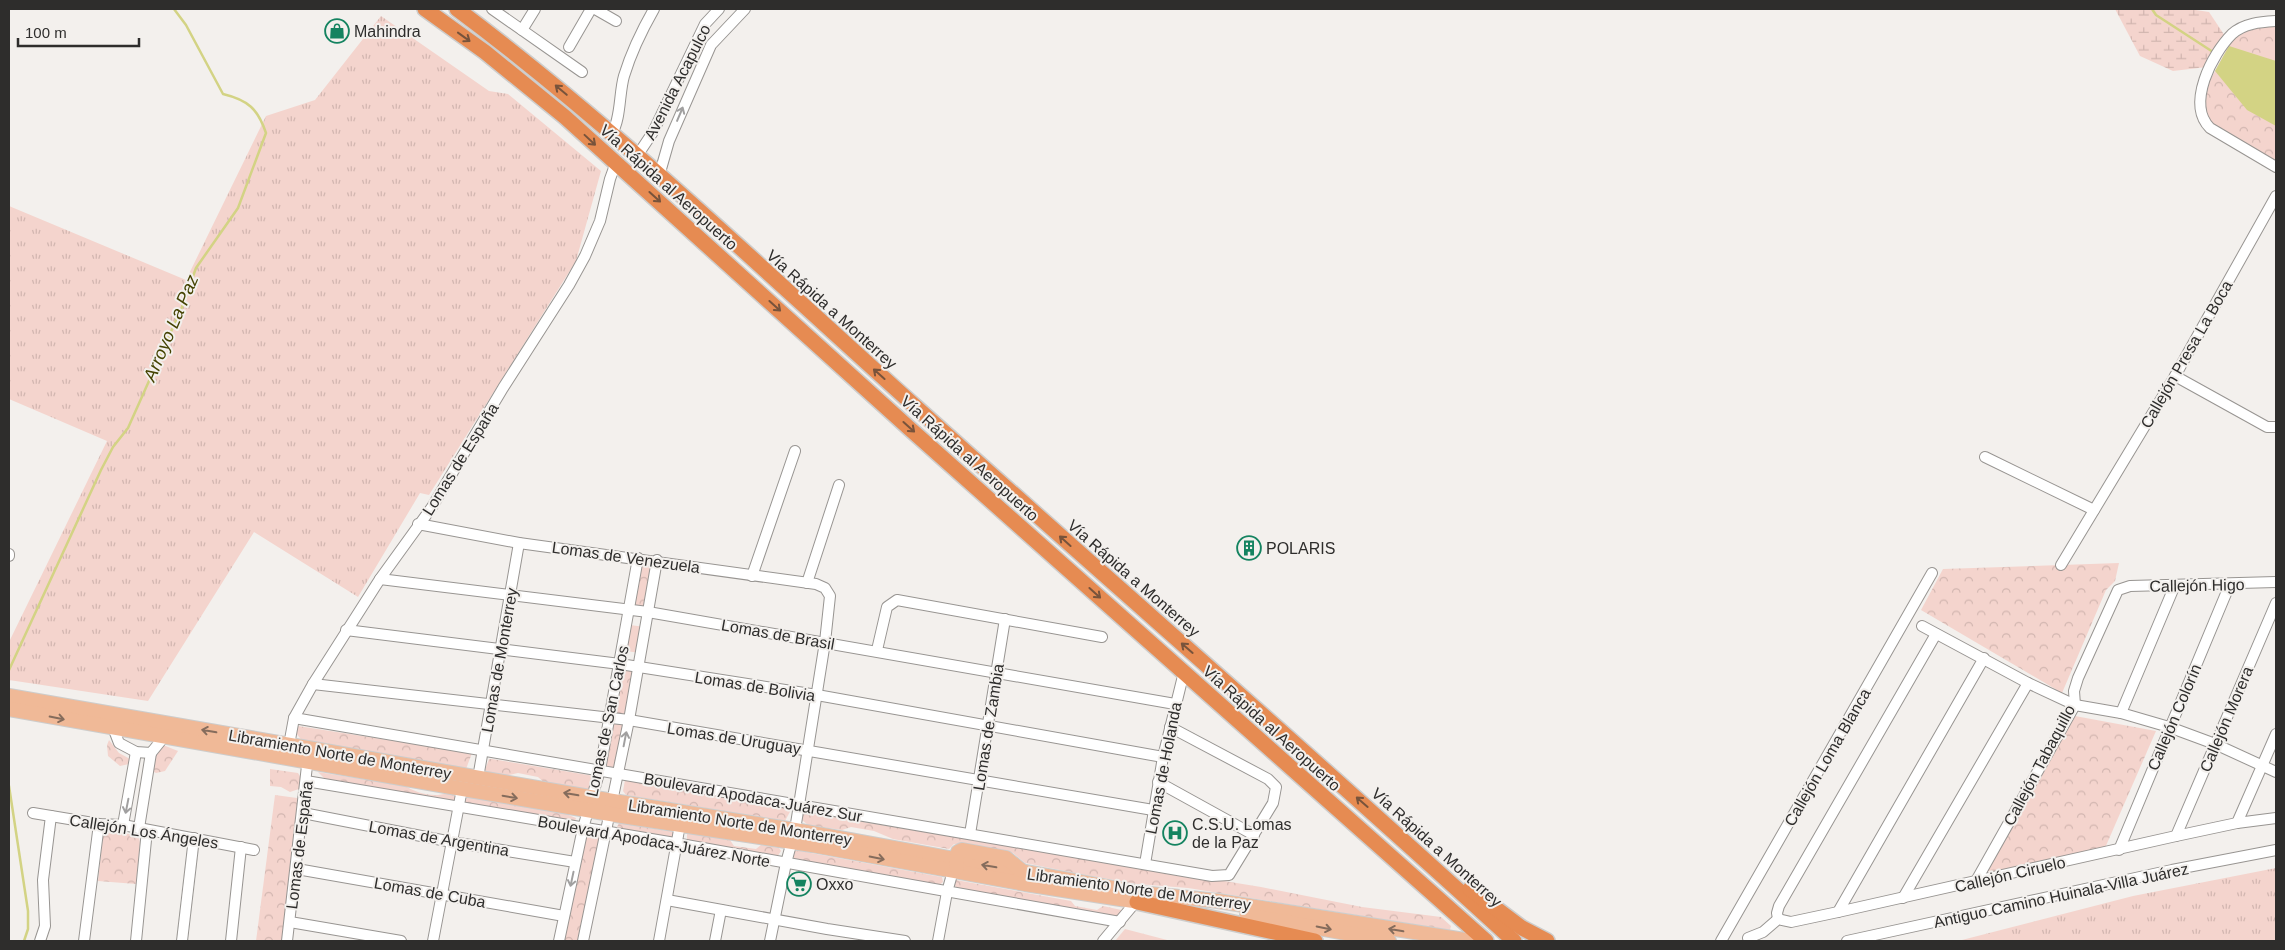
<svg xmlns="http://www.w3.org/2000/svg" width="2285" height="950" font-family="Helvetica,sans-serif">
<defs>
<pattern id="grass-tufts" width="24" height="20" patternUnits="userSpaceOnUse" patternTransform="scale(1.25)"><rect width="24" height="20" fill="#f4d4cd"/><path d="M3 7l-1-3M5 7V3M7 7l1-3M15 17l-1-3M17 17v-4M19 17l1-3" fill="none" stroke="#d2b6b0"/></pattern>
<pattern id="wetland-marsh" width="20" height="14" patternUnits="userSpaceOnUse" patternTransform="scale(1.25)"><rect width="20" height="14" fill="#f4d4cd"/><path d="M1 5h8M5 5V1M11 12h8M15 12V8" fill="none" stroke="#d2b6b0"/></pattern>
<pattern id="park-crowns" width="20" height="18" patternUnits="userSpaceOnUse" patternTransform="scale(1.25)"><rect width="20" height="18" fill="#f4d4cd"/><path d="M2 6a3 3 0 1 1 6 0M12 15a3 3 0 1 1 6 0" fill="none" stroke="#d2b6b0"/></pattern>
</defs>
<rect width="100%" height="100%" fill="#f3f0ed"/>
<g fill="url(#grass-tufts)">
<path d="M381,16L489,91L508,94L601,171L576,261L429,495L420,493L358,597L254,532L148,701L9,680V642L107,441L9,399V206L186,280L266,116L315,100Z"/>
<path d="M2276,868V941H1958L2133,896Z"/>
<path d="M1125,929L1171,941H1115Z"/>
</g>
<path fill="url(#wetland-marsh)" d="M2115,9H2189L2209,12L2225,36L2207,67L2173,71L2140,56Z"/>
<g fill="url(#park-crowns)">
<path d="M2255,26H2276V162L2213,126L2205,109L2208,84L2232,40Z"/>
<path d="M643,563L652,565L644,607L636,606L634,603L641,566Z"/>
<path d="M2119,563L2115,581L2106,590L2062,693L1921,610L1943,569Z"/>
<path d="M626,669L632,671L635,675L625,715H617L615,712L622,673Z"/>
<path d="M2075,716L2156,731L2105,848L1980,876Z"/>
<path d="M614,723L623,724L625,727L614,769L605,766Z"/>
<path d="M298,726L472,753L466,769L303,742L296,733Z"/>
<path d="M109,740L119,753L130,759L129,764L120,766L108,756L107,745Z"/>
<path d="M163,745L178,751L165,771L156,773L152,771V757Z"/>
<path d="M489,759H492L594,776L588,791L546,784L538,777L518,773L505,776L487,773L485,770Z"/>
<path d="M270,769L298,773L301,778L302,788L290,792L281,787L270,786Z"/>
<path d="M318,772L405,786C417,793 433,798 447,793L566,814L576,818L575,821L325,779Z"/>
<path d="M625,780L792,808L785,821L626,795L623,791Z"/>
<path d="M275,795L297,798L301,804L284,941H256Z"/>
<path d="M802,812L1261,887L1362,907L1441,917L1451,926L1450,930L1188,888L1137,884L1080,874L1025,863L1013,853L957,844H954L949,849L893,839L874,831L851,827L842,830L808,825L802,820Z"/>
<path d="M619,823L674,832L672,839L615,831Z"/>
<path d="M106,830L135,835L139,837L140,843L136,884L98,881L103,834Z"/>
<path d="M687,833L730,840L734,846L756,849L761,845L779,848L781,851L777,857L687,841Z"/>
<path d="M586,834L601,837L580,941H564Z"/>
<path d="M795,850L936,876L942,877L943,882L937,887L793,861Z"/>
<path d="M956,880L1071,901L1075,906L1097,910L1103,906L1126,911L1115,919L957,890L954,883Z"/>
</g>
<path fill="#f4d4cd" d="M630,625L645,627L640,653L626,651Z"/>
<path fill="#d3d384" d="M2229,46L2276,61V126L2247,110L2215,71Z"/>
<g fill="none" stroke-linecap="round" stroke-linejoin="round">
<g stroke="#d3d384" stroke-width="2.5">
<path d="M2152,9L2156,15L2213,52"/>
<path d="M9,670L101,470L113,447L128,428L182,307L196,268L238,208L266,133C258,109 248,100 223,94L186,25L174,9"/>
<path d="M9,786L28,911V929L24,941"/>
</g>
<g stroke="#989592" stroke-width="12">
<g id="minor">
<path d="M492,9L582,72"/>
<path d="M595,9L616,21"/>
<path d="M2276,21C2261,22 2244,23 2232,34C2212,54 2186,104 2210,128L2276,167"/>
<path d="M522,30L535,9"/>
<path d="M569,47L591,9"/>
<path d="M612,133C621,119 619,93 624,76C631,53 642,30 654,9"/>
<path d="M637,156L653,132L705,24L719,9"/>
<path d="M659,176L669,141L711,45L745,9"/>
<path d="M2175,376L2267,427H2276"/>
<path d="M1985,457L2094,510"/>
<path d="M418,524L519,543L816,584L825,588L830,596L825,642L795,830L786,863L770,941"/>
<path d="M9,554V556"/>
<path d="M2061,565L2175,376L2276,196"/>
<path d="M752,576L795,451"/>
<path d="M380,579L648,612L1175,704"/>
<path d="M807,583L839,485"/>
<path d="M1922,626L2028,683L2075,705L2121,713L2169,727L2215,744L2276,772"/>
<path d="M346,630L620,664L817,695L1163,757"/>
<path d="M877,650L887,607L897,600L1102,637"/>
<path d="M313,684L629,720L1153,810"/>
<path d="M2121,713L2175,585"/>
<path d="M294,718L1212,876L1229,875L1273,803L1276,787L1268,779L1170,727"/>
<path d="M119,723L114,730L119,743L136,752L151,753L164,737L165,732"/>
<path d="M289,745L294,718L313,684L380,579L432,507L503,388L569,285L585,256L600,221L610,179L614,168L618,166"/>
<path d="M478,778L519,543"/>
<path d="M306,781L675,843L1120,922"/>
<path d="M1158,782L1254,835"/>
<path d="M33,813L99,824L123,825L254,850"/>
<path d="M303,813L452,842L575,862"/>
<path d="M2237,823L2276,734"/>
<path d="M123,825L136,752"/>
<path d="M139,828L151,753"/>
<path d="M970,834L1005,619"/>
<path d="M2176,836L2276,603"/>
<path d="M2119,850L2230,584"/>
<path d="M1145,864L1163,757L1184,672"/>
<path d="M297,869L564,916"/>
<path d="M1976,881L2075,705L2074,691L2078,678L2118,590L2130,586L2276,582"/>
<path d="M1903,898L2028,683"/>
<path d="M667,900L827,929L905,941"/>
<path d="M1838,912L1984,658"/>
<path d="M1778,919L1777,913L1779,906L1936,634"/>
<path d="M290,922L401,941"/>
<path d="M1748,938L1763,932L1778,919L1791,922L1838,912L2176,836L2237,823L2276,818"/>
<path d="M40,941L45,926L43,880L51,816"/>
<path d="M84,941L99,824"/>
<path d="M136,941L147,830"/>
<path d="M182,941L194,838"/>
<path d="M231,941L241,847"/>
<path d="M287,941L308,757"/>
<path d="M433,941L462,789"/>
<path d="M559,941L583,828L600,770L638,558"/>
<path d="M583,941L629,720L657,560"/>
<path d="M659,941L681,819"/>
<path d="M715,941L721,910"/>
<path d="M938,941L947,892L955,864"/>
<path d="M1103,941L1139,898"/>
<path d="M1721,941L1932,573"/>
<path d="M1847,941L2172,870L2276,850"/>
</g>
</g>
<g stroke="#cdcdcc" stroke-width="16">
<g id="major">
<path d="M9,696L613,801L795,830L1141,893L1218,901L1471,941"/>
<path d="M9,709L457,788L622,816L812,845L1025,884L1146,903"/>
<path d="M957,868L956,860L958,852L962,850L1006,858L1022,871"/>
<path d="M1247,915L1389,941"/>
</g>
</g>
<g stroke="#cdcdcc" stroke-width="18">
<g id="highway">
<path d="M425,9L485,52L565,117L909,428L1486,941"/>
<path d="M457,9C619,130 766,273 917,408C1115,586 1318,761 1514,941"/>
<path d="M1470,889L1522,928L1547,941"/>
<path d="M1137,902L1315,941"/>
</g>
</g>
<use href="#minor" stroke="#fff" stroke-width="10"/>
<use href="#major" stroke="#f0b997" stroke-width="14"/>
<use href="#highway" stroke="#e68b52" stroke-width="15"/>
</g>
<defs><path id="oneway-shaft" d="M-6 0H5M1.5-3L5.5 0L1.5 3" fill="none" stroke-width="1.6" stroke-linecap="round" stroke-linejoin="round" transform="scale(1.25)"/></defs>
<g stroke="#78533b">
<use href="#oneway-shaft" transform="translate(464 37) rotate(36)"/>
<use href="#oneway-shaft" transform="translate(561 90) rotate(-140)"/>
<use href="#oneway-shaft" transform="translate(590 140) rotate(43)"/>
<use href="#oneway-shaft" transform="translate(655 197) rotate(42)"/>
<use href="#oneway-shaft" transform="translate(775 306) rotate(42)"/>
<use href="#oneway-shaft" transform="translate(879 374) rotate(-138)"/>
<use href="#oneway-shaft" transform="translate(909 427) rotate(42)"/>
<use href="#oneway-shaft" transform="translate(1065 541) rotate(-138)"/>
<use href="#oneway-shaft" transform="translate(1095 593) rotate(42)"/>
<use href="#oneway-shaft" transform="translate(1187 648) rotate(-139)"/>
<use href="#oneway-shaft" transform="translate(1362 802) rotate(-139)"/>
</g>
<g stroke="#a1a0a0">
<use href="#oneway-shaft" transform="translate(680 114) rotate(-67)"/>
<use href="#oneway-shaft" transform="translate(625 739) rotate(-79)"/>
<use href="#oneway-shaft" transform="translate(127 806) rotate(101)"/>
<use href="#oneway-shaft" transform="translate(572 879) rotate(102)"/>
</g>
<g stroke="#856c5c">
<use href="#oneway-shaft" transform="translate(57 718) rotate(11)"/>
<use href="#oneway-shaft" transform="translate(209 731) rotate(-170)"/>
<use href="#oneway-shaft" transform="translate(571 794) rotate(-170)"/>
<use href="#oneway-shaft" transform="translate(510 797) rotate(10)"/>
<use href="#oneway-shaft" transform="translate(877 858) rotate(11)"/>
<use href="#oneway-shaft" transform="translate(989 866) rotate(-170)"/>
<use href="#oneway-shaft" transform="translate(1324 928) rotate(12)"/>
<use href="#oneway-shaft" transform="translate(1396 930) rotate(-170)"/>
</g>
<defs>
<g id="shop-ring" transform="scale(1.25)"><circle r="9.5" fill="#f3f0ed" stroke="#148360" stroke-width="1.5"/><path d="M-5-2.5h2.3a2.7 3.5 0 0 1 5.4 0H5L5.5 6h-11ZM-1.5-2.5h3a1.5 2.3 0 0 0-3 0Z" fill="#148360"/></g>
<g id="building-ring" transform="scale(1.25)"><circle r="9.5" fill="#f3f0ed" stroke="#148360" stroke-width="1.5"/><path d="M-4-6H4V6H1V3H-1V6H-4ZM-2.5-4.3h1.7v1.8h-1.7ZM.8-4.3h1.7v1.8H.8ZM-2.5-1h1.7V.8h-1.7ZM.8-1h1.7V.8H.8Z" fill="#148360"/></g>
<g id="hospital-ring" transform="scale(1.25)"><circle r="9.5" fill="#f3f0ed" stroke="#148360" stroke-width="1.5"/><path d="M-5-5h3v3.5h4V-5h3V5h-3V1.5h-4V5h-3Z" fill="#148360"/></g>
<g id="supermarket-ring" transform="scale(1.25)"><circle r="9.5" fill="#f3f0ed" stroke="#148360" stroke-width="1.5"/><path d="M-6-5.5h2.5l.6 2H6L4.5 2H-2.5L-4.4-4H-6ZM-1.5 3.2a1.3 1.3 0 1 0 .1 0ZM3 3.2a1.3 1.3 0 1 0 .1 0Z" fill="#148360"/></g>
</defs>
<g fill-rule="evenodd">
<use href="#shop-ring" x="337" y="31"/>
<use href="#building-ring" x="1249" y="548"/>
<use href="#hospital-ring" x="1175" y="833"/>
<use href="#supermarket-ring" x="799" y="884"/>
</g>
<g text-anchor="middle" stroke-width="4" stroke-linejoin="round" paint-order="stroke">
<g font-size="16" fill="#2e2d2c" stroke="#f3f0ed" text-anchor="start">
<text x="354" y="37">Mahindra</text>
<text x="1266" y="554">POLARIS</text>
<text x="1192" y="830">C.S.U. Lomas<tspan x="1192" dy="18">de la Paz</tspan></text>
<text x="816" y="890">Oxxo</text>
</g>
<g font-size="16" fill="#2e2d2c" stroke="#f3f0ed">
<text transform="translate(677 82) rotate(-63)" y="6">Avenida Acapulco</text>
<text transform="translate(669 187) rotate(42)" y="6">Vía Rápida al Aeropuerto</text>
<text transform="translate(832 309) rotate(42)" y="6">Vía Rápida a Monterrey</text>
<text transform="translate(2186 354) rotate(-60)" y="6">Callejón Presa La Boca</text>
<text transform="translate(970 458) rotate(42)" y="6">Vía Rápida al Aeropuerto</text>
<text transform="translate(460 459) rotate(-58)" y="6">Lomas de España</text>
<text transform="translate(626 557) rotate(8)" y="6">Lomas de Venezuela</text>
<text transform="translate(1134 578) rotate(41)" y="6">Vía Rápida a Monterrey</text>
<text transform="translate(2197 585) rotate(-1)" y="6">Callejón Higo</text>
<text transform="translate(778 634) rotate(10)" y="6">Lomas de Brasil</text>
<text transform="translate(499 660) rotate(-80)" y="6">Lomas de Monterrey</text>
<text transform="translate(755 686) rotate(9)" y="6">Lomas de Bolivia</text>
<text transform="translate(2174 717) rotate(-67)" y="6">Callejón Colorín</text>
<text transform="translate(2226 719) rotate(-67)" y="6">Callejón Morera</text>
<text transform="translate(607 721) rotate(-78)" y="6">Lomas de San Carlos</text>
<text transform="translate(988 727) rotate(-81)" y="6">Lomas de Zambia</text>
<text transform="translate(1272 728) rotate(42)" y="6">Vía Rápida al Aeropuerto</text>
<text transform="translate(734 738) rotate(9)" y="6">Lomas de Uruguay</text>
<text transform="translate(340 754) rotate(10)" y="6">Libramiento Norte de Monterrey</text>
<text transform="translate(1827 757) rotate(-60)" y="6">Callejón Loma Blanca</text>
<text transform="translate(2039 765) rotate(-62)" y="6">Callejón Tabaquillo</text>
<text transform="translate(1163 768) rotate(-79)" y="6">Lomas de Holanda</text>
<text transform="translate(753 797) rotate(10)" y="6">Boulevard Apodaca-Juárez Sur</text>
<text transform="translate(740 822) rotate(9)" y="6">Libramiento Norte de Monterrey</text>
<text transform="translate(144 831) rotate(9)" y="6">Callejón Los Ángeles</text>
<text transform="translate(439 838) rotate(10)" y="6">Lomas de Argentina</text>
<text transform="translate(654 841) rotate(10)" y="6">Boulevard Apodaca-Juárez Norte</text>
<text transform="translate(299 845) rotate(-83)" y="6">Lomas de España</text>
<text transform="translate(1437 847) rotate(42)" y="6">Vía Rápida a Monterrey</text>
<text transform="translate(2010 874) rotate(-13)" y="6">Callejón Ciruelo</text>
<text transform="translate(1139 889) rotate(8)" y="6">Libramiento Norte de Monterrey</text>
<text transform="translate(430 892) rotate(10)" y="6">Lomas de Cuba</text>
<text transform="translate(2061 895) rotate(-12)" y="6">Antiguo Camino Huinala-Villa Juárez</text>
</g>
<g font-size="18" font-style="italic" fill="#444302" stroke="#f3f0ed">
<text transform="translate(171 328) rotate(-67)" y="6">Arroyo La Paz</text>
</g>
</g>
<rect width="2285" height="950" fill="none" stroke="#2e2d2c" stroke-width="20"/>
<path d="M18 38v8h121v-8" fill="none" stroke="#2e2d2c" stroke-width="2.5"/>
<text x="25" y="38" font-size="15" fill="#2e2d2c" stroke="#f3f0ed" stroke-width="4" paint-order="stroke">100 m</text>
</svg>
